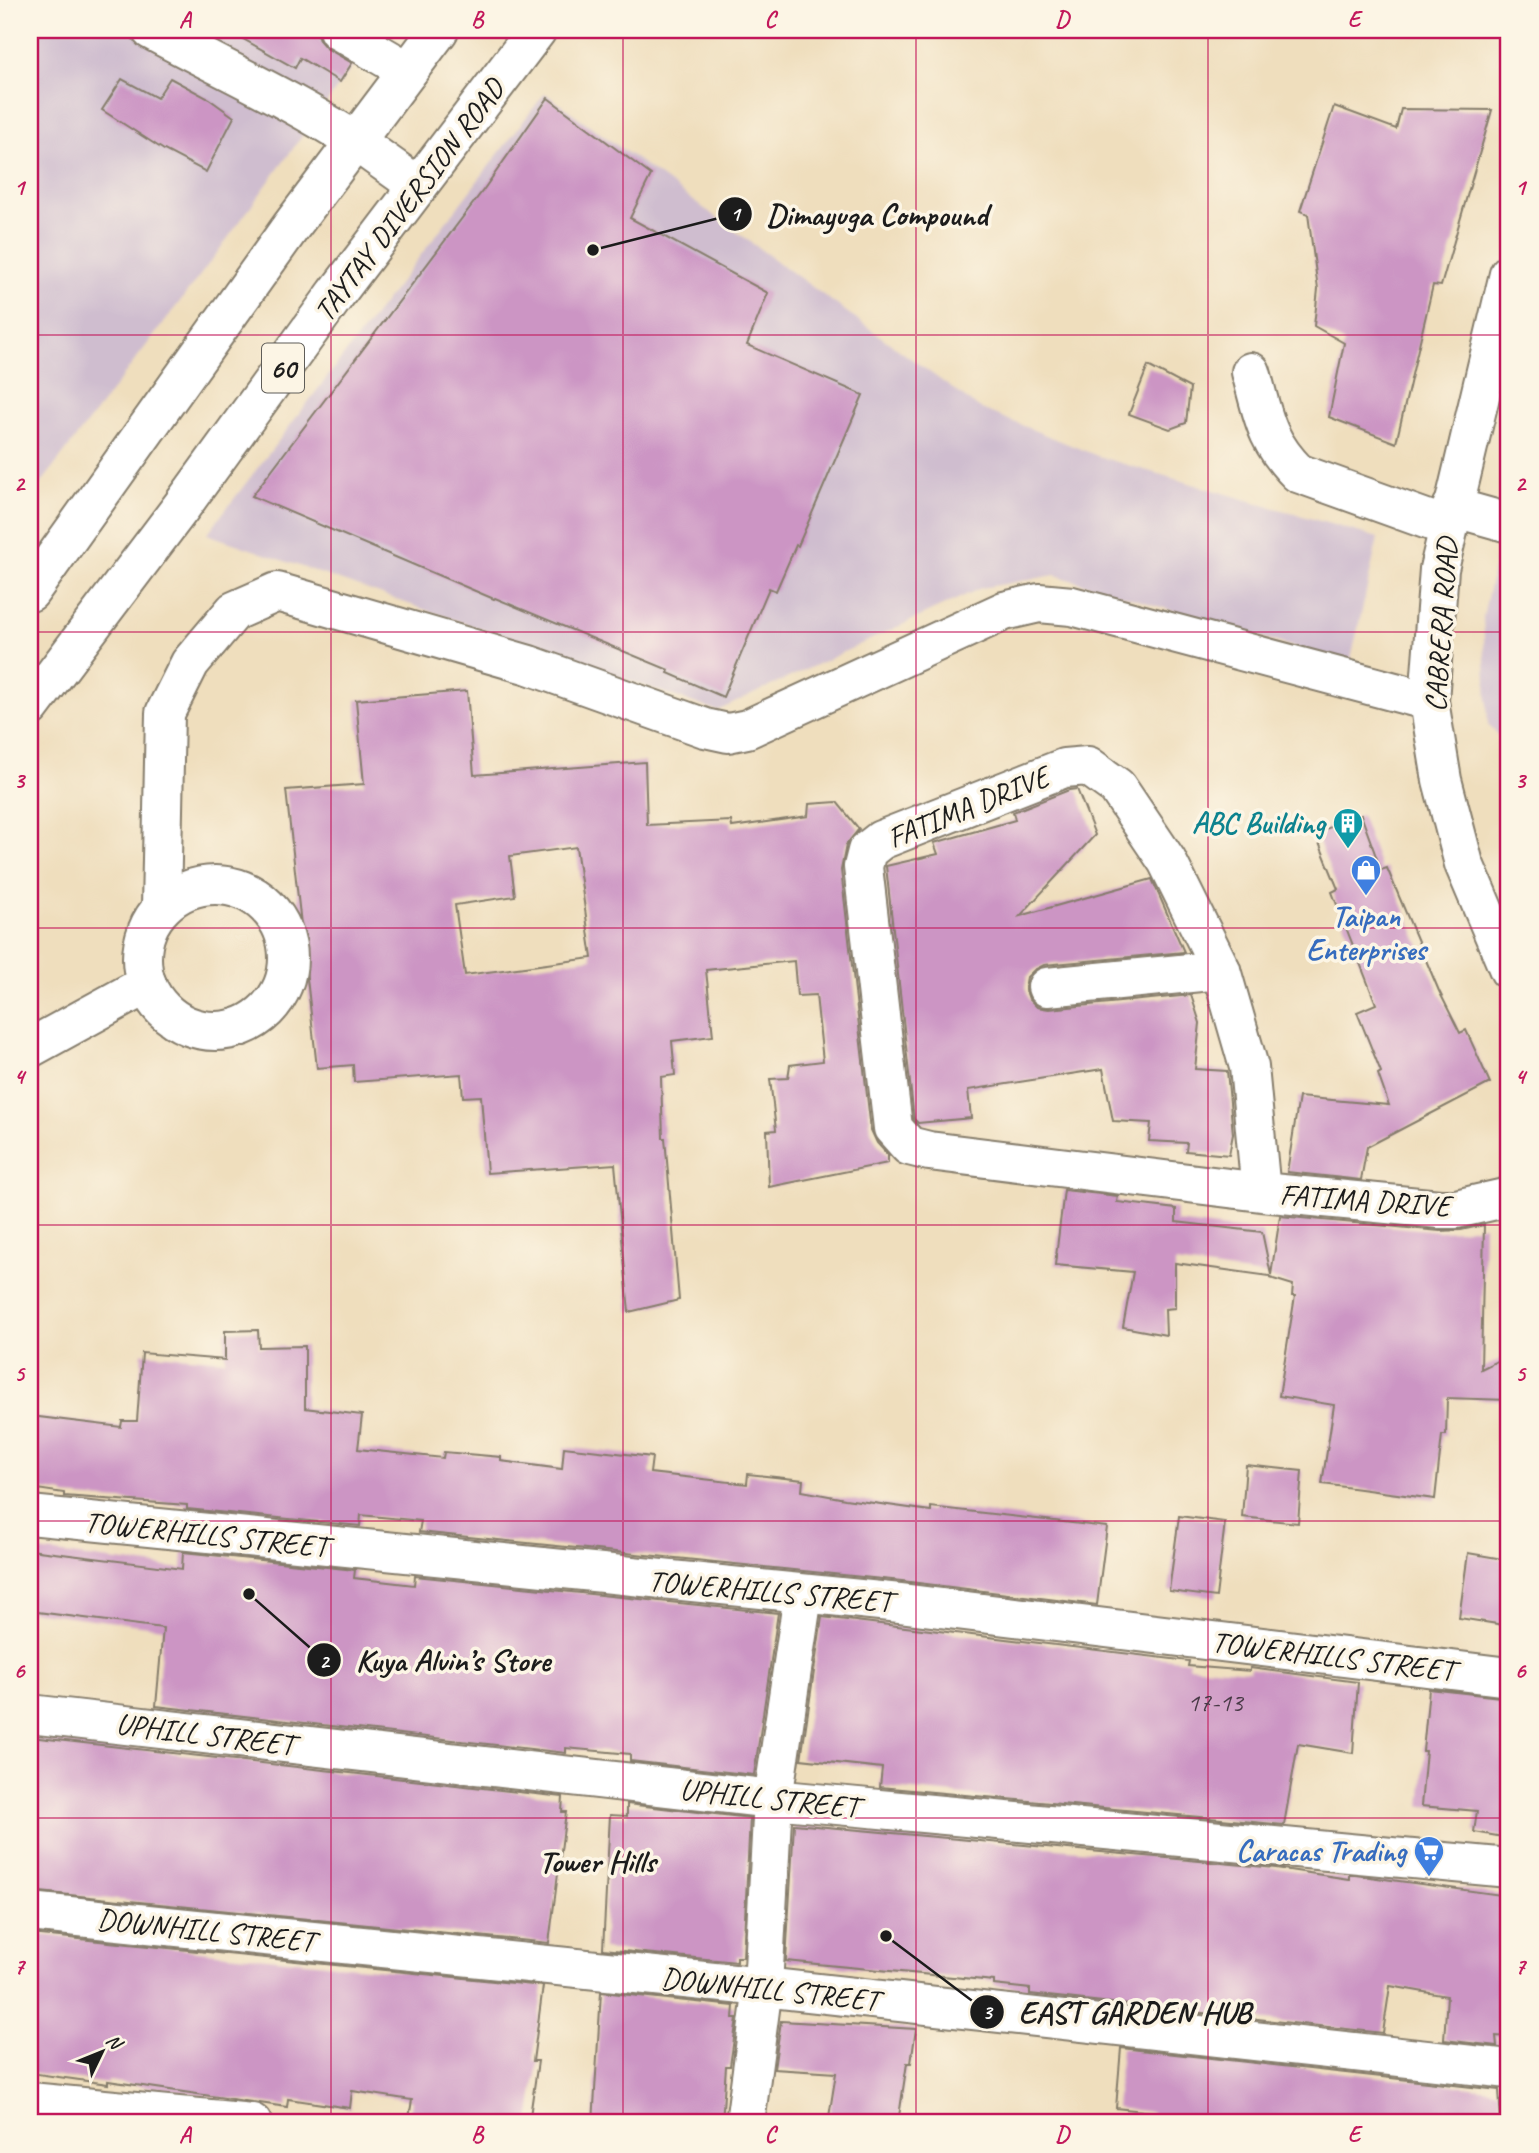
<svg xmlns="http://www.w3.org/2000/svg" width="1539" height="2153" font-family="Caveat,sans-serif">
<rect width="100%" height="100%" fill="#fcf5e5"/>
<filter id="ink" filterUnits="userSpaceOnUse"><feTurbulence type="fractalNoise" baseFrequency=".0143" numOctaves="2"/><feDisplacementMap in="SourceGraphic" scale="14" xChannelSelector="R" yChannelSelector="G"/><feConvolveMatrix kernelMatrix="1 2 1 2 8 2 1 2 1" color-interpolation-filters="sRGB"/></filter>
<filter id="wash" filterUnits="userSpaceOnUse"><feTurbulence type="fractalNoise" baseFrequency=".00686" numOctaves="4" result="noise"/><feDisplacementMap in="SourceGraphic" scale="28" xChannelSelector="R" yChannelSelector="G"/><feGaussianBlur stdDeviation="1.57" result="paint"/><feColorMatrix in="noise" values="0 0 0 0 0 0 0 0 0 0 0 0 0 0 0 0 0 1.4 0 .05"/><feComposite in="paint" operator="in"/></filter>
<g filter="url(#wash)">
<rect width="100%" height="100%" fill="#efdebd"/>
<g fill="#cfbdcf">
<path d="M30,30H310L359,58L217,253L30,498Z"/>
<path d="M545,93L979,408L1100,457L1378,538L1350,664L1055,575L981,588L717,711L207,534Z"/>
<path d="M1506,509L1509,511V745L1488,725L1483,617Z"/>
</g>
<g id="blocks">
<g fill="#cc95c4" fill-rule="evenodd">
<path d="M227,30H316L319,40L326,48L352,63L340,82L300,58L295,68Z"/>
<path d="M170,78L209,99L234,117L206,172L164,150L102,110L122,79L157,98Z"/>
<path d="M548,98L651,175L630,218L768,293L747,345L863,395L798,546L796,545L776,591L769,588L723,697L668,673L669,670L495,598L494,599L252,496L484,189Z"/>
<path d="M1334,106L1396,129L1401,109L1492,110L1441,286L1433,285L1396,443L1329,417L1344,343L1314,326L1318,289L1308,214L1300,211Z"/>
<path d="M1148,366L1190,388L1186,423L1170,429L1129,414Z"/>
<path d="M467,691L474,775L645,762L647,825L731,821L732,827L808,816L809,804L837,802L859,829L846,845L841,870L871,1130L877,1143L888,1155V1163L769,1187L767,1131L776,1130L770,1079L788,1078L790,1065L823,1061L816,995L797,996L794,961L706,970L713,1036L672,1041L675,1075L661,1077L663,1138H665L679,1300L629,1312L615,1164L487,1173L481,1096L463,1097L461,1074L354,1082L353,1065L317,1068L286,790L364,784L356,700ZM576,847L592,958L465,975L455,905L515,896L510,856Z"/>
<path d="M1077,789L1095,835L1020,916L1152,879L1184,952L1044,965L1034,970L1027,977L1025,988L1029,999L1037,1007L1049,1009L1191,995L1200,1023L1195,1069L1227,1071L1233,1134L1229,1155L1186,1151L1187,1143L1149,1141L1151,1123L1113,1121L1103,1069L968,1090L971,1118L918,1123L914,1119L886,866L938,854L934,843L1015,820L1013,812L1069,790Z"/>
<path d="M1361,815L1381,870L1387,868L1439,991L1460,1033L1466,1030L1490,1083L1367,1147L1361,1180L1287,1172L1299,1097L1389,1105L1378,1074L1381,1072L1357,1012L1376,1004L1332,892L1338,889L1315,833Z"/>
<path d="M1064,1190L1118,1196L1117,1202L1176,1209V1222L1262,1232L1271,1275L1280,1216L1440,1231L1461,1230L1484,1225L1481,1369L1509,1355V1400L1447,1398L1446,1435H1442L1435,1499L1322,1484L1334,1405L1279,1396L1295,1296H1292L1293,1285L1270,1278V1276L1175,1263V1308L1165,1309L1166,1335L1123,1327L1133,1272L1055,1265Z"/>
<path d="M258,1330L259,1347L305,1346V1408L362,1415L358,1449L443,1458L444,1452L501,1457V1461L562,1469L564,1447L652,1457L650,1473L747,1484L748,1474L803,1480L802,1491L845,1499L931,1511V1507L1107,1527L1097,1605L902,1581L419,1532L421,1521L361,1515L360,1526L187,1509V1505L64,1496V1493L30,1488V1416L121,1427L122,1421H137L142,1353L225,1360V1331Z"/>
<path d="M1246,1465L1302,1471L1298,1523L1242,1517Z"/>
<path d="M1179,1516L1225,1522L1216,1597L1169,1591Z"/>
<path d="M30,1550L182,1569L183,1552L355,1570L354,1578L414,1585L415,1576L778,1613L754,1775L630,1761V1754L566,1748V1753L156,1706L163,1628L30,1611Z"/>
<path d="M1468,1553L1509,1560V1586L1504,1625L1459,1618Z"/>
<path d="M822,1617L1189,1661L1188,1666L1250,1671V1668L1358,1682L1353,1753L1298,1744L1284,1825L880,1787L882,1768L801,1759Z"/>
<path d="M1429,1689L1509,1698V1838L1474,1832L1477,1811L1421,1806L1426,1751H1423Z"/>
<path d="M30,1737L563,1797L562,1812H566L549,1943L30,1891Z"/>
<path d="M627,1804L750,1818L743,1957H737V1962L603,1949L610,1815L627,1816Z"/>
<path d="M794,1824L1276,1868L1349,1879V1875H1355L1509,1896V2037L1496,2036L1497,2046L1444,2040L1447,1996L1390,1986L1383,2033L1030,1994V1989L994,1985V1981L786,1961Z"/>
<path d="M30,1934L543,1986L533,2061H538L529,2123H449L409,2118L412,2100L352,2091L350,2108L288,2099L287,2107L108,2081V2084L30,2073Z"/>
<path d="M601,1992L734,2006L733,2018H737L730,2066H726L722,2123H593Z"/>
<path d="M781,2021L916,2029L911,2063H907L898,2123H828L836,2073L774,2069Z"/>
<path d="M1121,2048L1499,2090L1501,2123H1151L1152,2112L1116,2108Z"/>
</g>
</g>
</g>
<g filter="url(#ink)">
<use href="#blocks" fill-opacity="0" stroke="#867d6c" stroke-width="2"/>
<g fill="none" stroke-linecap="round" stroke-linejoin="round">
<g stroke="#867d6c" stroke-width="42">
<g id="minor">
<path d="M151,30C219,67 290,99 355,141"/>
<path d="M338,30L408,71"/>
<path d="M1251,372C1263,415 1265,440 1298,473L1448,527"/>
<path d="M1452,507L1509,523"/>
<circle cx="215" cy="958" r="73"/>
<path d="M161,908L165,713L190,663L234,611L277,592L529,665L705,728L728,733L747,729L1004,611L1039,603L1072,606L1429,701"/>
<path d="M1047,987L1221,970"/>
<path d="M30,1048L147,984"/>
<path d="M1261,1192L1249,1067L1221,970L1167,861L1117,787L1088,766L1064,768L881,840L867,851L863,867L893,1128L909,1146L929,1151L1261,1192L1440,1209H1456L1509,1197"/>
<path d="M30,1515L900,1603L1509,1677"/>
<path d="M30,1714L773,1799L1509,1868"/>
<path d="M30,1912L763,1987L1509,2069"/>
<path d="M30,2102L252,2123"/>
<path d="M745,2123L763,1987L773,1799L803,1595"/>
</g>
</g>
<g stroke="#867d6c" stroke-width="42">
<g id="major">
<path d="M355,141L418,186"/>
<path d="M1509,274L1439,569L1429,701L1442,780L1464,864L1509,970"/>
<path d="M30,592L290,228L439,30"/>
<path d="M30,707L182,506L336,294L537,30"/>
</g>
</g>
<use href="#minor" stroke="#fff" stroke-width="38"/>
<use href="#major" stroke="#fff" stroke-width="38"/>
</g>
</g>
<path fill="none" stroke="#c2185b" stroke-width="2" stroke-opacity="0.55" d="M331,30V2123M623,30V2123M916,30V2123M1208,30V2123M30,335H1509M30,632H1509M30,928H1509M30,1225H1509M30,1521H1509M30,1818H1509"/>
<defs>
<g id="building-pin" transform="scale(1.575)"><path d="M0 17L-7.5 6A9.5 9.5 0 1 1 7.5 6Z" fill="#0f9aa8" stroke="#fcf5e5"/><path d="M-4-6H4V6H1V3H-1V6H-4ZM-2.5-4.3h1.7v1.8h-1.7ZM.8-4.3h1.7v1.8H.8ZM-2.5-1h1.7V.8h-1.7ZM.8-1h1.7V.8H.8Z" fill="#fff"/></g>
<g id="shop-pin" transform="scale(1.575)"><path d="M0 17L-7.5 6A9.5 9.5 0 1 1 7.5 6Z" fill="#3f7fe0" stroke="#fcf5e5"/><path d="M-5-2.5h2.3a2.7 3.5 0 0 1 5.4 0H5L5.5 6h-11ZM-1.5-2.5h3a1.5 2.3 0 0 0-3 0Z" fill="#fff"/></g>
<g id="supermarket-pin" transform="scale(1.575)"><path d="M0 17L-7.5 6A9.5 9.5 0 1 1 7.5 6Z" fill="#3f7fe0" stroke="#fcf5e5"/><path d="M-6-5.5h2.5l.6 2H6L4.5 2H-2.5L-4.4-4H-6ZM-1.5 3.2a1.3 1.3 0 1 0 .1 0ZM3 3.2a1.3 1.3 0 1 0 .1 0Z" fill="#fff"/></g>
</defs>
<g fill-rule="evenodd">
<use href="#building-pin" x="1348" y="823"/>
<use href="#shop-pin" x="1366" y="870"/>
<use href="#supermarket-pin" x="1429" y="1851"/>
</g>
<g text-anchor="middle" stroke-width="7" stroke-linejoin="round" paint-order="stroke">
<g font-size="26" fill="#483a46">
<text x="1215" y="1711">17-13</text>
</g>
<rect fill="#fcf5e5" stroke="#5f5d58" stroke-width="2" x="262" y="343.5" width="42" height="49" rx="5"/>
<g font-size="28" font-weight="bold" fill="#1c1c1c">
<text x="283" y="378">60</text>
</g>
<g font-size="30" fill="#1c1c1c" stroke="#fcf5e5">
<text transform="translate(409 200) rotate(-53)" y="10">TAYTAY DIVERSION ROAD</text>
<text transform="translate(1441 625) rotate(-86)" y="10">CABRERA ROAD</text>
<text transform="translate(968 807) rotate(-22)" y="10">FATIMA DRIVE</text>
<text transform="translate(1365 1200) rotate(4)" y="10">FATIMA DRIVE</text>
<text transform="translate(206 1534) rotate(6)" y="10">TOWERHILLS STREET</text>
<text transform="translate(770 1591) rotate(5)" y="10">TOWERHILLS STREET</text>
<text transform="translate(1333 1656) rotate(7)" y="10">TOWERHILLS STREET</text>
<text transform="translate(205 1734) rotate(7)" y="10">UPHILL STREET</text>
<text transform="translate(769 1798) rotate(6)" y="10">UPHILL STREET</text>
<text transform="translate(206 1930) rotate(6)" y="10">DOWNHILL STREET</text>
<text transform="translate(770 1989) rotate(6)" y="10">DOWNHILL STREET</text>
</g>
<g font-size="30" font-weight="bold" fill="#0d838f" stroke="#fcf5e5" text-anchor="end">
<text x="1325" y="833">ABC Building</text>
</g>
<g font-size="30" font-weight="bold" fill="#366cbe" stroke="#fcf5e5">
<text x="1366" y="926">Taipan<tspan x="1366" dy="34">Enterprises</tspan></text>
<text x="1406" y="1861" text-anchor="end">Caracas Trading</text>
</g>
<g font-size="32" font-weight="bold" fill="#1c1c1c" stroke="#fcf5e5">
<text x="597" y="1872">Tower Hills</text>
</g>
</g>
<path fill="none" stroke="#1c1c1c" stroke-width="2.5" d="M593 250L735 214M249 1594L324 1660M886 1936L987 2012"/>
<g fill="#1c1c1c" stroke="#fcf5e5" stroke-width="2.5">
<circle cx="593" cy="250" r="7"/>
<circle cx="249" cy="1594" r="7"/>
<circle cx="886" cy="1936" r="7"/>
<circle cx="735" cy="214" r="18"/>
<circle cx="324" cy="1660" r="18"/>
<circle cx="987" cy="2012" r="18"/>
</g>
<g font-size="21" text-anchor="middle" font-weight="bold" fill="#fff">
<text x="735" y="221">1</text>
<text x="324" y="1668">2</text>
<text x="987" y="2019">3</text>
</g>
<g font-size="32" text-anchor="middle" font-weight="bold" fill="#1c1c1c" stroke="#fcf5e5" stroke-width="7" stroke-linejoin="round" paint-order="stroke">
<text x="877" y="225">Dimayuga Compound</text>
<text x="453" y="1671">Kuya Alvin’s Store</text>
<text x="1135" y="2023">EAST GARDEN HUB</text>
</g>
<rect width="1539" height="2153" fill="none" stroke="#fcf5e5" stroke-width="77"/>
<g transform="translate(102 2052) rotate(47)" stroke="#fcf5e5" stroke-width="5" paint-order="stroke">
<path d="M0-5L12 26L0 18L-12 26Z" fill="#1c1c1c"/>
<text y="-10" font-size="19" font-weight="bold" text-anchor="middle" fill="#1c1c1c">N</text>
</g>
<rect x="38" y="38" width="1462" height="2076" fill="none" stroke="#c2185b" stroke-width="2.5"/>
<g font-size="23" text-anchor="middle" font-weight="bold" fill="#c2185b">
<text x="185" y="27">A</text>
<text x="477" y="27">B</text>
<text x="770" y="27">C</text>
<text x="1062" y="27">D</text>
<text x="1354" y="27">E</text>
<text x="19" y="195">1</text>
<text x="1520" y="195">1</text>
<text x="19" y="491">2</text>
<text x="1520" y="491">2</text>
<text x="19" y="788">3</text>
<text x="1520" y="788">3</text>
<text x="19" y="1084">4</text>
<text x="1520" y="1084">4</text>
<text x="19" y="1381">5</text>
<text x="1520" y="1381">5</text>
<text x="19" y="1678">6</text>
<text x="1520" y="1678">6</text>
<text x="19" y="1974">7</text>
<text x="1520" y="1974">7</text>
<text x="185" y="2142">A</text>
<text x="477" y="2142">B</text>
<text x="770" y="2142">C</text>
<text x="1062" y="2142">D</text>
<text x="1354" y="2142">E</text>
</g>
</svg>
